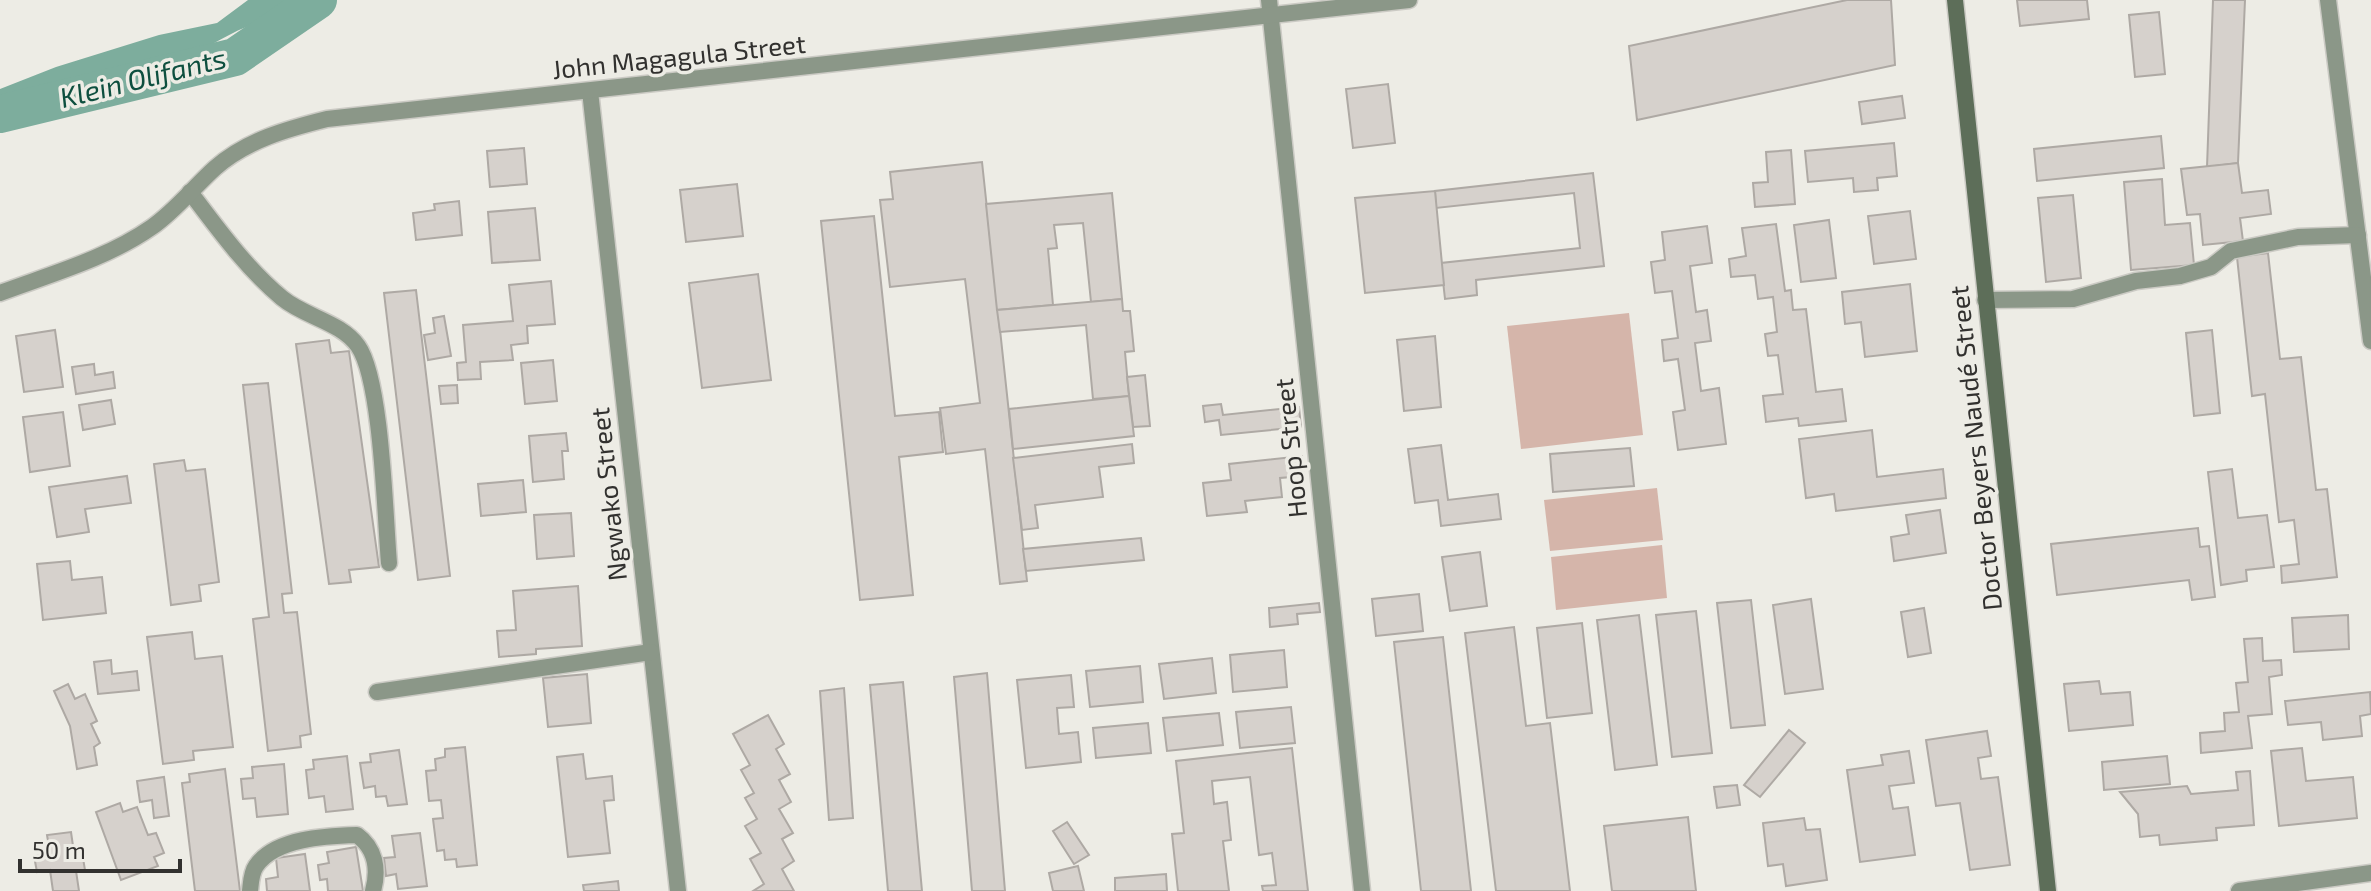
<svg xmlns="http://www.w3.org/2000/svg" width="2371" height="891" font-family="'Exo 2',sans-serif">
<rect width="100%" height="100%" fill="#edece5"/>
<g fill="#d5b5aa">
<path d="M1629,313L1643,435L1521,449L1507,326Z"/>
<path d="M1657,488L1663,540L1550,551L1544,500Z"/>
<path d="M1662,545L1667,598L1556,610L1551,557Z"/>
</g>
<path fill="#7dad9d" d="M248,0H331C320,10 304,23 289,24C279,24 268,20 258,23C232,30 211,48 185,56C152,66 119,65 83,79C52,92 35,125 0,127V89L56,67L159,35L217,23Z"/>
<g fill="none" stroke-linecap="round" stroke-linejoin="round">
<path stroke="#7dad9d" stroke-width="38" d="M0,114L235,57L318,0"/>
</g>
<g fill="#d6d1cc" stroke="#aea9a4" stroke-width="2">
<path d="M1847,0H1891L1895,65L1637,120L1629,46Z"/>
<path d="M2017,0H2087L2089,19L2020,26Z"/>
<path d="M2213,0H2245L2238,163L2207,167Z"/>
<path d="M2159,12L2165,74L2135,77L2129,15Z"/>
<path d="M1388,84L1395,143L1353,148L1346,89Z"/>
<path d="M1902,96L1905,118L1862,124L1859,102Z"/>
<path d="M2161,136L2164,168L2037,181L2034,149Z"/>
<path d="M1894,143L1897,176L1877,178L1878,190L1854,192L1853,178L1808,182L1805,151Z"/>
<path d="M524,148L527,184L490,187L487,151Z"/>
<path d="M1791,150L1795,204L1755,207L1753,183L1768,182L1766,152Z"/>
<path d="M982,162L1027,581L1000,584L985,449L946,454L940,408L980,403L965,279L890,287L880,200L893,199L890,172Z"/>
<path d="M2238,163L2242,193L2268,190L2271,214L2240,218L2243,241L2203,245L2200,214L2187,215L2181,169Z"/>
<path d="M1593,173L1604,266L1476,280L1477,295L1445,299L1441,263L1580,248L1574,193L1436,208L1435,191Z"/>
<path d="M2162,179L2165,225L2190,223L2194,265L2131,270L2124,182Z"/>
<path d="M737,184L743,236L686,242L680,190Z"/>
<path d="M1435,191L1444,285L1365,293L1355,198Z"/>
<path d="M1112,193L1122,299L1091,302L1083,223L1054,225L1057,248L1048,249L1053,305L997,310L986,204Z"/>
<path d="M2073,195L2081,278L2046,282L2038,198Z"/>
<path d="M459,201L462,235L416,240L413,213L435,210L434,204Z"/>
<path d="M535,208L540,260L492,263L488,212Z"/>
<path d="M1910,211L1916,259L1874,264L1868,216Z"/>
<path d="M874,216L895,416L939,412L943,452L899,457L913,595L860,600L821,221Z"/>
<path d="M1829,220L1836,278L1801,282L1794,225Z"/>
<path d="M1776,224L1785,291L1791,290L1793,310L1806,309L1816,392L1842,389L1846,421L1799,426L1798,418L1766,422L1763,396L1783,394L1778,355L1768,356L1765,334L1777,332L1773,297L1758,299L1755,275L1731,277L1729,259L1746,256L1742,228Z"/>
<path d="M1707,226L1712,263L1690,266L1696,312L1707,310L1711,341L1695,343L1701,391L1719,388L1726,444L1678,450L1673,412L1685,410L1678,359L1664,361L1662,340L1678,338L1672,291L1655,293L1651,262L1665,260L1662,232Z"/>
<path d="M2268,253L2280,359L2301,357L2316,490L2327,489L2337,577L2282,583L2281,566L2299,564L2294,520L2279,522L2265,394L2252,396L2237,257Z"/>
<path d="M758,274L771,380L702,388L689,283Z"/>
<path d="M551,281L555,324L527,326L528,343L511,345L513,360L480,362L481,379L458,380L457,363L466,362L463,325L513,321L509,285Z"/>
<path d="M1910,284L1917,351L1865,357L1861,322L1845,324L1842,292Z"/>
<path d="M416,290L450,576L418,580L384,293Z"/>
<path d="M1122,299L1123,311H1130L1134,351L1125,352L1129,396L1093,399L1086,325L1000,332L997,310Z"/>
<path d="M444,316L451,356L428,360L424,335L435,333L433,318Z"/>
<path d="M55,330L63,387L24,392L16,336Z"/>
<path d="M2212,330L2220,413L2194,416L2186,333Z"/>
<path d="M1435,336L1441,407L1404,411L1397,340Z"/>
<path d="M329,340L331,353L349,351L379,567L349,570L351,582L329,584L296,344Z"/>
<path d="M553,360L557,401L525,404L521,363Z"/>
<path d="M94,364L95,375L113,372L115,388L76,394L72,367Z"/>
<path d="M1145,375L1150,426L1133,427L1127,377Z"/>
<path d="M268,383L292,593L282,594L284,613L297,612L311,734L300,736L301,747L268,751L253,619L269,617L243,385Z"/>
<path d="M457,385L458,403L441,404L439,386Z"/>
<path d="M1129,396L1134,436L1013,449L1009,409Z"/>
<path d="M111,400L115,424L83,430L79,405Z"/>
<path d="M1221,404L1223,415L1299,407L1301,427L1221,435L1219,420L1205,422L1203,406Z"/>
<path d="M63,412L70,466L30,472L23,417Z"/>
<path d="M1872,430L1877,477L1943,469L1946,498L1836,511L1834,494L1806,498L1799,439Z"/>
<path d="M566,433L568,451H562L564,479L533,482L529,436Z"/>
<path d="M1132,444L1134,463L1099,467L1103,497L1035,505L1038,528L1022,530L1013,458Z"/>
<path d="M1441,445L1448,500L1498,494L1501,519L1441,526L1438,500L1415,503L1408,449Z"/>
<path d="M1630,448L1634,486L1553,492L1550,454Z"/>
<path d="M1302,456L1304,476L1280,478L1282,497L1245,501L1247,512L1207,516L1203,483L1231,480L1229,464Z"/>
<path d="M184,460L186,471L205,469L219,582L199,585L201,601L171,605L154,464Z"/>
<path d="M2232,469L2238,518L2267,515L2274,567L2246,570L2247,581L2221,585L2208,472Z"/>
<path d="M127,476L131,503L85,509L89,532L57,537L49,487Z"/>
<path d="M523,480L526,512L481,516L478,484Z"/>
<path d="M1940,510L1946,553L1894,561L1891,537L1909,534L1906,515Z"/>
<path d="M571,513L574,556L537,559L534,515Z"/>
<path d="M2198,528L2200,547L2209,546L2215,597L2192,600L2189,580L2057,595L2051,544Z"/>
<path d="M1141,538L1144,560L1026,571L1023,549Z"/>
<path d="M1480,552L1487,606L1450,611L1442,557Z"/>
<path d="M70,561L72,580L102,577L106,613L43,620L37,564Z"/>
<path d="M578,586L582,646L536,649V654L499,657L497,631L516,630L513,591Z"/>
<path d="M1419,594L1423,631L1376,636L1372,599Z"/>
<path d="M1811,599L1823,689L1785,694L1773,605Z"/>
<path d="M1751,600L1765,725L1731,728L1717,603Z"/>
<path d="M1319,603L1320,612L1297,614L1298,624L1270,627L1269,608Z"/>
<path d="M1924,608L1931,653L1908,657L1901,612Z"/>
<path d="M1696,611L1712,753L1672,757L1656,615Z"/>
<path d="M1639,615L1657,765L1615,770L1597,620Z"/>
<path d="M2348,615L2349,649L2294,652L2292,618Z"/>
<path d="M1582,623L1592,713L1547,718L1537,628Z"/>
<path d="M1514,627L1526,726L1550,723L1570,891H1496L1465,633Z"/>
<path d="M192,632L195,659L222,656L233,747L193,751L194,760L163,764L147,637Z"/>
<path d="M1443,637L1471,891H1421L1394,642Z"/>
<path d="M2262,638L2263,661L2281,660L2282,675L2269,677L2272,714L2248,716L2252,748L2201,753L2200,733L2225,731L2224,713L2239,712L2236,683L2248,682L2244,639Z"/>
<path d="M1284,650L1287,687L1233,692L1230,655Z"/>
<path d="M1212,658L1216,693L1164,699L1159,664Z"/>
<path d="M111,660L112,674L137,671L139,690L98,694L94,662Z"/>
<path d="M1140,666L1143,702L1090,707L1086,671Z"/>
<path d="M987,673L1005,891H972L954,677Z"/>
<path d="M587,674L591,723L548,727L543,678Z"/>
<path d="M1071,675L1074,707L1057,708L1059,734L1078,732L1081,762L1026,768L1017,680Z"/>
<path d="M2099,681L2101,694L2130,692L2133,725L2069,731L2064,684Z"/>
<path d="M903,682L922,891H888L870,685Z"/>
<path d="M68,684L75,699L85,694L97,721L91,724L100,743L94,747L97,765L77,769L70,726L54,691Z"/>
<path d="M844,688L853,818L829,820L820,691Z"/>
<path d="M2370,692L2371,714L2360,716L2362,736L2323,740L2321,722L2288,725L2285,701Z"/>
<path d="M1291,707L1295,743L1240,748L1236,712Z"/>
<path d="M1219,713L1223,745L1167,751L1163,718Z"/>
<path d="M768,715L784,744L776,749L790,774L779,780L791,802L779,809L793,833L782,839L794,861L782,869L794,891H753L764,884L750,859L761,853L745,826L757,819L745,798L754,793L741,770L750,765L733,734Z"/>
<path d="M1148,723L1151,753L1096,758L1093,728Z"/>
<path d="M1789,730L1805,743L1760,797L1744,785Z"/>
<path d="M1987,731L1991,756L1978,758L1981,779L1998,777L2010,865L1970,870L1960,803L1936,806L1926,740Z"/>
<path d="M465,747L477,865L457,867L456,859L445,860L444,850L437,851L433,819L443,818L441,800L429,801L426,771L436,770L435,759L445,757V749Z"/>
<path d="M1292,748L1308,891H1263L1262,886L1276,885L1272,853L1259,855L1250,777L1212,781L1214,804L1227,802L1231,840L1223,841L1229,891H1178L1172,834L1184,833L1176,761Z"/>
<path d="M2302,748L2306,781L2353,777L2357,818L2279,826L2271,751Z"/>
<path d="M399,750L407,804L388,806L386,796L376,797L375,786L364,788L360,763L371,762L370,754Z"/>
<path d="M1909,751L1914,783L1889,786L1893,809L1908,807L1915,855L1860,862L1847,770L1883,765L1881,755Z"/>
<path d="M583,754L586,779L612,776L614,800L604,801L610,853L568,857L557,757Z"/>
<path d="M347,756L353,809L326,812L324,796L309,798L306,770L314,769L313,760Z"/>
<path d="M2167,756L2170,784L2104,790L2102,762Z"/>
<path d="M284,764L288,814L257,817L255,798L243,799L241,779L253,778L252,767Z"/>
<path d="M225,769L240,891H195L182,783L190,782L189,774Z"/>
<path d="M2250,771L2254,825L2216,828L2217,840L2160,845L2159,835L2140,837L2138,814L2120,792L2187,786L2191,794L2238,790L2236,772Z"/>
<path d="M164,777L169,816L154,818L152,800L140,802L137,781Z"/>
<path d="M1737,785L1740,805L1717,808L1714,787Z"/>
<path d="M120,803L123,812L137,807L148,835L156,833L164,853L154,857L158,866L121,880L96,812Z"/>
<path d="M1688,817L1696,891H1612L1604,826Z"/>
<path d="M1804,818L1806,830L1820,829L1827,880L1786,886L1783,864L1768,866L1763,823Z"/>
<path d="M1067,822L1089,855L1074,864L1053,831Z"/>
<path d="M71,832L74,853L82,852L85,870L76,871L79,891H53L50,870L37,872L34,856L50,853L47,835Z"/>
<path d="M420,833L427,886L398,889L396,874L386,876L384,858L395,857L392,836Z"/>
<path d="M356,847L363,891H328L327,879L320,880L318,865L329,863L327,852Z"/>
<path d="M305,854L310,891H267L266,879L278,877L276,858Z"/>
<path d="M1078,866L1084,891H1053L1049,873Z"/>
<path d="M1166,874L1167,891H1115V878Z"/>
<path d="M618,881L619,891H584L583,885Z"/>
</g>
<g fill="none" stroke-linecap="round" stroke-linejoin="round">
<g stroke="#cbcac4" stroke-width="19">
<g id="street">
<path d="M1269,0L1362,891"/>
<path d="M2328,0L2371,341"/>
<path d="M590,91L678,891"/>
<path d="M190,192C218,229 246,268 282,298C305,317 341,322 358,346C382,380 385,518 389,563"/>
<path d="M0,293C51,274 108,258 152,227C175,211 194,187 215,168C247,140 287,129 327,119L1409,0"/>
<path d="M1985,300L2073,299L2136,281L2180,276L2211,267L2231,251L2298,237L2358,235"/>
<path d="M377,692L651,652"/>
<path d="M250,891C251,883 251,873 256,866C275,838 326,836 357,835C375,848 379,869 373,891"/>
<path d="M2239,891L2371,873"/>
</g>
</g>
<g stroke="#cbcac4" stroke-width="19">
<path id="secondary" d="M1955,0L2048,891"/>
</g>
<use href="#street" stroke="#8b9788" stroke-width="16"/>
<use href="#secondary" stroke="#5d6e59" stroke-width="16"/>
</g>
<g text-anchor="middle" stroke-width="7" stroke-linejoin="round" paint-order="stroke">
<g font-size="26" fill="#32312f" stroke="#edece5">
<text transform="translate(679 57) rotate(-6)" y="9">John Magagula Street</text>
<text transform="translate(1291 448) rotate(-96)" y="9">Hoop Street</text>
<text transform="translate(1976 448) rotate(-96)" y="9">Doctor Beyers Naudé Street</text>
<text transform="translate(609 494) rotate(-96)" y="9">Ngwako Street</text>
</g>
<g font-size="28" font-style="italic" fill="#0e4f3f" stroke="#edece5">
<text transform="translate(143 78) rotate(-14)" y="10">Klein Olifants</text>
</g>
</g>
<path d="M20 859v12h160v-12" fill="none" stroke="#32312f" stroke-width="4"/>
<text x="32" y="859" font-size="24" fill="#32312f" stroke="#edece5" stroke-width="6" paint-order="stroke">50 m</text>
</svg>
